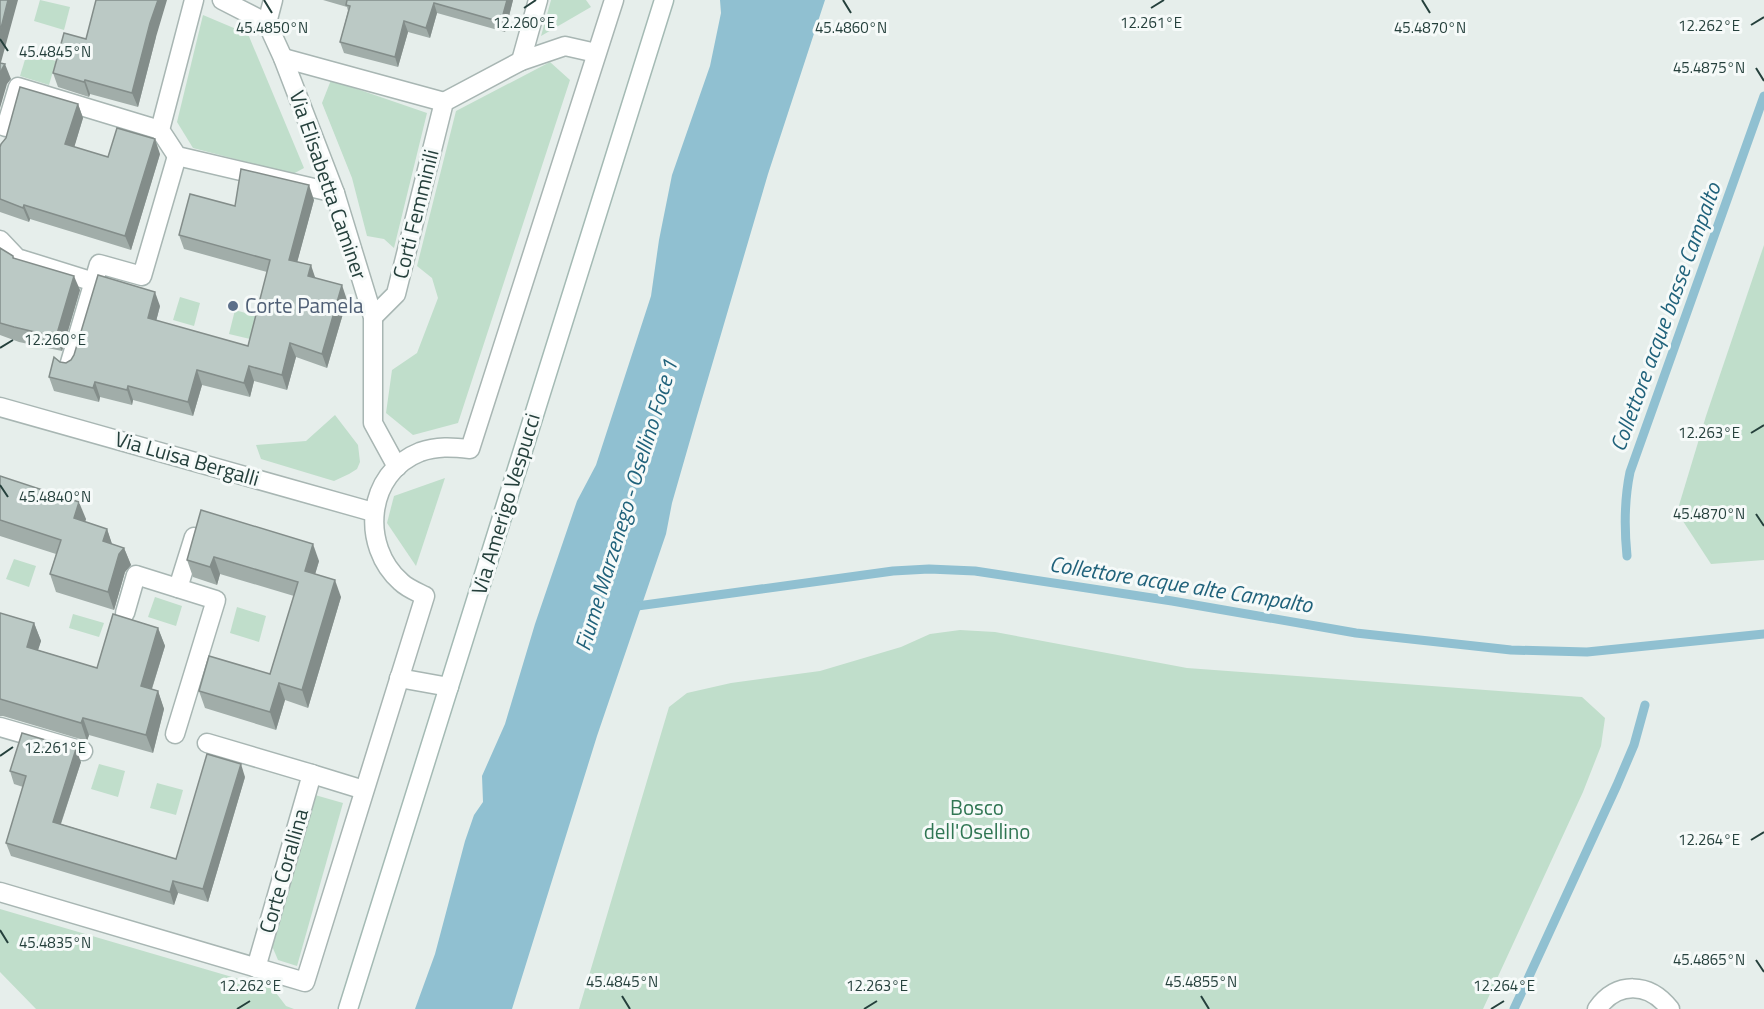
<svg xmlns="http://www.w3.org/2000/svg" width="1764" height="1009" font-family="'Titillium Web',sans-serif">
<rect width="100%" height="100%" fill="#e6eeeb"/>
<g fill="#c0decb">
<path d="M40,0L70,7L64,30L34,21Z"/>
<path d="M551,0H586L591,7L541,36Z"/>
<path d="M203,15L248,34L304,168L293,174L193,148L177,122Z"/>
<path d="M27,53L56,61L49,85L20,76Z"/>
<path d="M550,62L570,80L458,423L413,435L386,413L392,370L417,353L438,298L432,278L417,266L456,111Z"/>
<path d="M331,80L427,113L394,248L384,239L367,236L352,178L322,103Z"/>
<path d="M1764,245V560L1711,564L1677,512L1706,416Z"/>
<path d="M180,297L200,303L194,326L173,320Z"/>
<path d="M235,310L256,316L250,339L229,334Z"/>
<path d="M335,415L358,445L360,462L357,469L349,474L334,481L261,459L256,445L306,441Z"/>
<path d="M445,478L416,566L387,523L394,496Z"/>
<path d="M14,559L36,566L29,587L6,579Z"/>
<path d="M155,597L182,606L176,626L148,617Z"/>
<path d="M237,607L266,616L259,642L230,633Z"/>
<path d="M73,614L104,623L99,637L69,628Z"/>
<path d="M960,630L995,632L1187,668L1582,697L1605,718L1601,746L1583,792L1483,1009H579L669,707L687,693L731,683L820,671L901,647L930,634Z"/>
<path d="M99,764L125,771L118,797L91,789Z"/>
<path d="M157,783L183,790L176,815L150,808Z"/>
<path d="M315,795L343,803L297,966L278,960L272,946Z"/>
<path d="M0,909L273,989L286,1006L294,1009H36L0,972Z"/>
</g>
<path fill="#90c0d1" d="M720,0H825L768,174L697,416L672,503L666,534L597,736L512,1009H415L435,954L465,841L474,815L483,802L482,776L505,724L535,624L577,501L596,465L651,296L659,240L672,175L710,66L721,13Z"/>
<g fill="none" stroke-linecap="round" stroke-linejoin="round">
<g stroke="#90c0d1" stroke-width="9">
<path d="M1627,556C1624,526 1624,501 1630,472L1764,96"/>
<path d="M630,607L893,571L929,569L975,571L1172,601L1356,633L1511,650L1587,652L1764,634"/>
<path d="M1514,1009L1617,785L1634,745L1645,705"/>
</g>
<g stroke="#a8b6b3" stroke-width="21">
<g id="pedestrian">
<path d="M0,727L83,751"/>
<path d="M207,743L312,774"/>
</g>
</g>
<g stroke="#a8b6b3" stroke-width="21">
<g id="minor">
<path d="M194,0L160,130L177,156L335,193"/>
<path d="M222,0L267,23L283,58L335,193L373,317V423L397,467"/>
<path d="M267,23L273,0"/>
<path d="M283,58L444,102"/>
<path d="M521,61L538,0"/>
<path d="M0,125L6,127L18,87L160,130"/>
<path d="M0,240L17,258L94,282"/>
<path d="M373,317L396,294L444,102L521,61L565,46L596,53"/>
<path d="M69,366L99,264L142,276L177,156"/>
<path d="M0,407L373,512"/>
<path d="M178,588L194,537"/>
<path d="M125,613L136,575L216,600L175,734"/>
<path d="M399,678L449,687"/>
<path d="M0,892L305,982L425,596C417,592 407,588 401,582C360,546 366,473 420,452C437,446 452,447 470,449L614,0"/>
<path d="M256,968L312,774L364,790"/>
<path d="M1597,1009C1617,981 1649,982 1670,1009"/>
</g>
</g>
<g stroke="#a4bab4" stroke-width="21">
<path id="secondary" d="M348,1009L664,0"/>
</g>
<use href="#pedestrian" stroke="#fff" stroke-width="18"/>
<use href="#minor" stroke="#fff" stroke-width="18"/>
<use href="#secondary" stroke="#fff" stroke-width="18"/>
</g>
<g fill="#a1ada9">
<path d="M323,0H513L505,32L437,13L430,38L408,32L398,67L344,53L340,42L348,11L347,7Z"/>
<path d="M156,37L138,107L90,94L89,97L58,87L53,73L86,39Z"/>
<path d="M78,104L83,118L74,147L108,157L160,154L131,250L30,219L29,222L0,212V147Z"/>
<path d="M314,200L297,262L316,278L347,300L327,368L296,357L287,390L254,381L250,397L202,385L193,416L133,400L132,405L100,397L99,402L54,391L49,377L60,362L66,363L71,360L160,306L156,321L248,346L267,272L184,249L179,235L235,206Z"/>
<path d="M0,248L13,256L14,258L80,290L62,351L19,342L0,335Z"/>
<path d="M0,476L86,519L85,522L107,529L112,544L124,548L131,565L125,572L114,610L56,592L50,574L56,554L0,536Z"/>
<path d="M201,510L319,561L315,574L341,597L308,708L285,700L276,730L205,708L199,691L270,674L294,596L220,574L217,585L193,577L187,560Z"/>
<path d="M0,613L34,623L41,641L38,650L97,668L158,628L165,646L152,689L158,691L164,709L153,753L89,735L87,741L3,716H0Z"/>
<path d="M81,762L61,824L176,859L245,777L208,902L178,893L174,905L11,856L6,843L23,787L14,784L10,771Z"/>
</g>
<g fill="#838d8a">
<path d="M8,0H18L0,66V32Z"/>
<path d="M158,0H167L156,37L138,107L132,93L150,23Z"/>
<path d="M507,0H513L505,32L501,22Z"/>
<path d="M434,3L437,13L430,38L426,28Z"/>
<path d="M404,21L408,32L398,67L395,57Z"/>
<path d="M5,64L11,79L7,84L0,108V76L2,69Z"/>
<path d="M85,80L90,94L89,97L84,82Z"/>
<path d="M78,104L83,118L71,158L65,144Z"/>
<path d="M155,139L160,154L131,250L125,236Z"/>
<path d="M309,185L314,200L294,274L289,260Z"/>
<path d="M24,205L30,219L29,222L23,208Z"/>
<path d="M311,265L316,280L308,276Z"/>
<path d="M74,276L80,290L62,351L56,337Z"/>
<path d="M342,285L347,300L327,368L322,354Z"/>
<path d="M155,292L160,306L153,333L148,318Z"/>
<path d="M290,343L296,357L287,390L282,375Z"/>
<path d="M249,366L254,381L250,397L244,383Z"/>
<path d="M197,370L202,385L193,416L188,402Z"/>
<path d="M95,382L100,397L99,402L93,388Z"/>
<path d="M128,386L133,400L132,405L127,390Z"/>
<path d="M79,502L86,519L80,536L74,518Z"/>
<path d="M107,529L113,547L103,541Z"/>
<path d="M313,544L319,561L311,588L305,571Z"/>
<path d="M124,548L131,565L125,572L114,610L108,592L119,554Z"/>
<path d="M214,557L220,574L217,585L210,567Z"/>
<path d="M335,580L341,597L308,708L302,690Z"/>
<path d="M34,623L41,641L33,665L27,647Z"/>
<path d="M158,628L165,646L147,704L141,686Z"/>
<path d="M279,683L285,700L276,730L270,712Z"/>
<path d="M158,691L164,709L153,753L146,735Z"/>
<path d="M83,718L89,735L87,741L81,723Z"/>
<path d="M76,749L81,762L57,835L53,822Z"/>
<path d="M241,764L245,777L208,902L203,889Z"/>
<path d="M173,881L178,893L174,905L170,892Z"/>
</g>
<g fill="#bbc9c5" stroke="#838d8a" stroke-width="1.5">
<path d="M0,0H8L0,32Z"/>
<path d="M96,0H158L150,23L132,93L85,80L84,82L53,73L64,33L86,39Z"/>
<path d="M347,0H507L501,22L434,3L426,28L404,21L395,57L340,42L350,6L346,5Z"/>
<path d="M0,63L5,64L2,69L0,76Z"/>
<path d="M20,87L78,104L65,144L108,157L117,128L155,139L125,236L24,205L23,208L0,199V147L1,144L6,138Z"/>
<path d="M241,169L309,185L289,260L311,265L308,276L342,285L322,354L290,343L282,375L249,366L244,383L197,370L188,402L128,386L127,390L95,382L93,388L49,377L54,357L60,362L66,363L71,360L74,355L98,275L155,292L148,318L248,346L270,260L179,235L190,194L235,206Z"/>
<path d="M0,248L13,256V258L74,276L56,337L14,327L0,323Z"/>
<path d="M0,476L79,502L74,518L107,529L103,541L124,548L119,554L108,592L50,574L61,540L0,520Z"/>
<path d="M201,510L313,544L305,571L335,580L302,690L279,683L270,712L199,691L209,656L270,674L298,582L214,557L210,567L187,560Z"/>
<path d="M0,613L34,623L27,647L97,668L113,614L158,628L141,686L158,691L146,735L83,718L81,723L0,699Z"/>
<path d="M22,733L76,749L53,822L176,859L207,754L241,764L203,889L173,881L170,892L6,843L26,776L10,771Z"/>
</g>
<path fill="none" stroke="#25403c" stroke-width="2" d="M264,0L272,13M843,0L851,13M1422,0L1430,13M524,8L536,0M1151,8L1164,0M1751,25L1764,17M0,39L8,51M1756,68L1764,81M0,348L13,340M1751,433L1764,425M0,485L8,497M1756,514L1764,526M0,756L13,747M1751,840L1764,832M0,930L8,943M1756,960L1764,972M622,996L630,1009M1201,996L1209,1009M237,1009L250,1001M864,1009L877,1001M1491,1009L1504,1001"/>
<circle fill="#5c6f8a" stroke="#f6faf9" stroke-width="2" cx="233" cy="306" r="6"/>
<g text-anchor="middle" stroke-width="6" stroke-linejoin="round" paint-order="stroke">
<g font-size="21" fill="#25403c" stroke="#f6faf9">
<text transform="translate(328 185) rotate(71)" y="7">Via Elisabetta Caminer</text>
<text transform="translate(416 214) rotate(-76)" y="7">Corti Femminili</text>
<text transform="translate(187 459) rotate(16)" y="7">Via Luisa Bergalli</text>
<text transform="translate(506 504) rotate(-73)" y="7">Via Amerigo Vespucci</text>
<text transform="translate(284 871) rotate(-74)" y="7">Corte Corallina</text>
</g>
<g font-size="21" fill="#4e5e75" stroke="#f6faf9" text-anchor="start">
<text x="245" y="313">Corte Pamela</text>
</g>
<g font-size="21" fill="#307653" stroke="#f6faf9">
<text x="977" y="815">Bosco<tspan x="977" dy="24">dell'Osellino</tspan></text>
</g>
<g font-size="22" font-style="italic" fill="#20627b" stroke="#f6faf9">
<text transform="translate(1665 317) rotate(-70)" y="8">Collettore acque basse Campalto</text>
<text transform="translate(626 505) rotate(-73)" y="8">Fiume Marzenego - Osellino Foce 1</text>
<text transform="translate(1181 584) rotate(9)" y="8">Collettore acque alte Campalto</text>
</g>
</g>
<g font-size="15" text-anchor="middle" fill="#25403c" stroke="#f6faf9" stroke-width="6" stroke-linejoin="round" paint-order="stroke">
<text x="1151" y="28">12.261°E</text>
<text x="524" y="28">12.260°E</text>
<text x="1709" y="31">12.262°E</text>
<text x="272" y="33">45.4850°N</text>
<text x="851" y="33">45.4860°N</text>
<text x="1430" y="33">45.4870°N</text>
<text x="55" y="57">45.4845°N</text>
<text x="1709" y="73">45.4875°N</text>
<text x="55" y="345">12.260°E</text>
<text x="1709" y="438">12.263°E</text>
<text x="55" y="502">45.4840°N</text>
<text x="1709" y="519">45.4870°N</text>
<text x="55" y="753">12.261°E</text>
<text x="1709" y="845">12.264°E</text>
<text x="55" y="948">45.4835°N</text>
<text x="1709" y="965">45.4865°N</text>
<text x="622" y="987">45.4845°N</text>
<text x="1201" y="987">45.4855°N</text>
<text x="250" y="991">12.262°E</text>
<text x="877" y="991">12.263°E</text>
<text x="1504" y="991">12.264°E</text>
</g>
</svg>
